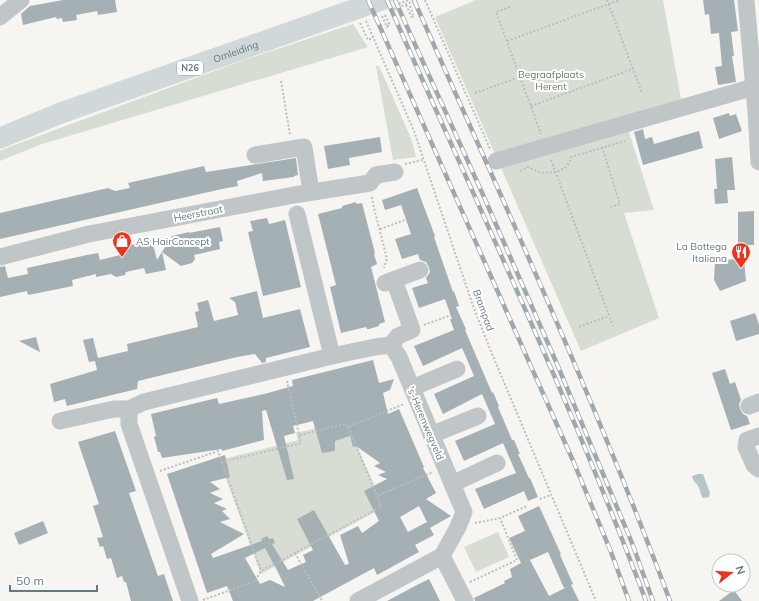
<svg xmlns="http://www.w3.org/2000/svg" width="759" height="601" font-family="Mulish,sans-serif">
<rect width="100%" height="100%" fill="#f6f5f2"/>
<g fill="#d8ddd3">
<path d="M476,0H663L682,104L628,129L654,210L624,213L659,318L581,351L435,17Z"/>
<path d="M353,24L368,47L42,144L0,161V151L9,147L244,60Z"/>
<path d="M376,66H379L411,138L416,157L393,160Z"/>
<path d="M346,421L384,507L261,574L219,460L298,440L296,433Z"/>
<path d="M498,532L509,557L476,572L464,547Z"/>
</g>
<path fill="#b6c5c8" d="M698,474H703L710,493L709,497L703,498C700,495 701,492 699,488C697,483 693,482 692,476Z"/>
<g fill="#a5b0b4" fill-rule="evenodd">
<path d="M63,0H115L117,12L98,15L97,11L76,15L77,20L63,22L62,18L57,19L56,17L23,25L21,14L30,6Z"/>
<path d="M703,0H734L738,31L731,32L734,56H732L736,82L718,85L715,67L722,66L719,33L711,34L709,14L705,15Z"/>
<path d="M729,113L730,116L736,114L742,131L719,139L713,118Z"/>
<path d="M643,129L645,139L652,137L654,144L699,131L703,148L643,165L634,132Z"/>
<path d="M380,137L382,152L349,158L350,165L328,169L324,146Z"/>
<path d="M732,157L735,190H727L728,203L715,204L714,189H717L715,159Z"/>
<path d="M296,158L298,175L294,176V177L263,181L262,173L237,181L238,186L222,189L0,239V213L108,188L115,191L130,188L128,183L204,166L206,172Z"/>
<path d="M417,188L435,236L434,237L453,292L454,291L459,306L456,307L466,329L465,330L492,393L493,392L499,406L498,407L512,440H514L520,454H518L529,478H530L538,497L528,501L524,491L484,509L475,489L516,473L503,443L464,461L455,441L495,424L482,394L443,414L434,394L474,376L466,357L462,348L423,366L414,346L454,330L450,319H452L445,299L419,308L412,288L428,283L426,278L430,272L429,267L426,262L420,260L418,254L402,259L395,239L411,234L401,205L385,210L382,200Z"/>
<path d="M356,202V204L362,203L375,253L374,254L377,264L371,267L385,322L379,324V326L369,329H367L366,327L341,333L330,287L336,285L318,214L342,208V206Z"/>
<path d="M754,211V245H738V212Z"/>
<path d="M267,218L269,224L285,220L301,287L263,296L248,232L253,231L250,221Z"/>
<path d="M220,227L223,241L219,242L220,249L194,255L195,259L192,263L181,266L162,252L172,236L189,232V233Z"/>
<path d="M152,240L157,260L162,252L166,270L146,274L144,268L126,272L125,275L116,277L111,274L96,277V274L72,280L73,286L28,295L27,291L0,297V267L5,266L8,278L28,274L27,268L87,255L98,253L100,260L120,255L118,248Z"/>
<path d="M744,259L746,281L720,291L714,280L715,260Z"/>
<path d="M257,291L263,318L300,309L310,347L266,358V362L262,363L255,354L237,357L138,381L137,389L67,406L65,399L54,402L50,384L97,370L95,361L89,362L83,340L93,338L98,358L128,351L127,344L198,327L195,312L199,311L197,303L208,300L214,321L238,315L235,302L229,298Z"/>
<path d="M755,313L759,325V334L736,341L730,321Z"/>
<path d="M36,337L40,352L19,341Z"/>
<path d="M373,360L379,383L394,379L390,390L383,393L388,414L399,409L424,467L423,468L436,493L426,499L451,516L430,528L434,535L415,545L419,552L377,575L374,568L313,601H233L227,586L207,593L167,474L225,455L230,477L210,482L220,489L210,493L223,499L214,503L227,509L222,511L230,519L220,522L244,534L211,554L213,558L262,541L261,539L267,536L269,539L273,538L275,543L272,544L288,570L306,562L303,555L313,550L297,519L314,510L345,565L349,564L340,535L358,526L362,533L379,521L364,491L387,479L378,475L386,472L374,466L380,463L356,446L353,447L350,436L335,441V451L322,453L313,421L293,426L295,433L284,436L294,479L287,480L266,410L262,411L264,440L222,451V449L162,458L160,452H158L154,437L156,436L151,414L217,398L219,404L268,393L293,386L292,380ZM419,506L427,522L408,532L400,517ZM265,548L277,570L285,587L270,580L260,584L245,558Z"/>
<path d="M725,369L730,384L735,382L741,400L739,404L740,409L743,414L747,416L750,424L731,430L712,373Z"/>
<path d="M115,431L136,491L129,493L158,576L164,574L173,601H131L126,582H124L122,576L117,578L111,558L107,559L103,546L100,547L97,538L103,537L93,506L99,504L78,442Z"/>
<path d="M539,506L561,554L560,555L573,584L571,585L579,601H475L474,598L505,583L504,581L512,577L510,569L521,563L509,538L525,531L518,516ZM548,552L564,588L567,587L549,596L530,560Z"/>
<path d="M43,521L48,533L19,545L14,533Z"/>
<path d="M429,579L440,601H387L415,586Z"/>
<path d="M734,590L742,601H719Z"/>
</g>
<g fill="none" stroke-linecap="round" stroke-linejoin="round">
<g stroke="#babec0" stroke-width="2" stroke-dasharray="2 2" stroke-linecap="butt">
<path d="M425,0L490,149"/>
<path d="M607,0L642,93"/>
<path d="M395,5L409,0"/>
<path d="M406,5L412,18L413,17"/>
<path d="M410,6L414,17H413"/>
<path d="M510,7L496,12L541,134"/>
<path d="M394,9L417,0"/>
<path d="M385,15L390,25L388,26"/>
<path d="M382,16L387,27L388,26"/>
<path d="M366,21L414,131L472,303L490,349L596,601"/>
<path d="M360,23L368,40L373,38"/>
<path d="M507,41L620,0"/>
<path d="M281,81L290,135"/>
<path d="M475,93L520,77"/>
<path d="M531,106L633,69"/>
<path d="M602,147L620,204L611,207"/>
<path d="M551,160L613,326"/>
<path d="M405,164L423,160"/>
<path d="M520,171L528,167L541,173L556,172L565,168L569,163L571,157L625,141"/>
<path d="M372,197L374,208L387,259L384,268"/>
<path d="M380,229L405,220"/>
<path d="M424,325L451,315"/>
<path d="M579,327L609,316"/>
<path d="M348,427L377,496"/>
<path d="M300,435L345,424L348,427L404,404"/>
<path d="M222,462L261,571"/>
<path d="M160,471L218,451L222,462L301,443L287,381"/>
<path d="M540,499L551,495"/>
<path d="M475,523L500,518L527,506"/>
<path d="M295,553L322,601"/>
<path d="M470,582L517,560L500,518"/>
<path d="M203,600L255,581L261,571L381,507L377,496L433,472"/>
</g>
<g stroke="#c0c6c8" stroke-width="17">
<path d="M746,0L756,112L759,162"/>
<path d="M0,17L21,0"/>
<path d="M255,155L304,147L311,192"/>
<path d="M496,161L754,87"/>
<path d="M297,214L332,356"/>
<path d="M0,257L89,234L294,195L370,183L376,175L395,172"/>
<path d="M385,283L420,270"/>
<path d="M391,345L398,336L412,330L394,280"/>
<path d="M412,388L457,369"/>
<path d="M749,406L759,402"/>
<path d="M60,421L114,409H129"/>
<path d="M431,435L478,416"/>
<path d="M759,436L747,440L746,447L754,465L759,469"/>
<path d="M452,484L497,463"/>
<path d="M190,601L129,424V409L144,402L332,356L375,347L391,345L399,357L464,512L458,527L442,556L465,601"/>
<path d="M358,601L442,556"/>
</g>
<path stroke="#d1d8da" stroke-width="21" id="s1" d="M0,138L58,114L381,0"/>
<g stroke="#9fa8ac" stroke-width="4.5">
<g id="rail">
<path d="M368,0L574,463L611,552L629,601"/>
<path d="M387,0C475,200 569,397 646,601"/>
<path d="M395,0L484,197L557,364L632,543L653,601"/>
<path d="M414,0C502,199 594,397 670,601"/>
</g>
</g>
<use href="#rail" stroke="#fff" stroke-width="3" stroke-dasharray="9" stroke-linecap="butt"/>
</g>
<defs>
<g id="shop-pin" transform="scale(1)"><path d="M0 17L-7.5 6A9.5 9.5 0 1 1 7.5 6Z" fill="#eb331d" stroke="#fff"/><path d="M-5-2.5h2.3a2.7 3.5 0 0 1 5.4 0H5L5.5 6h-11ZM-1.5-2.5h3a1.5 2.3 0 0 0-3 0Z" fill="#fff"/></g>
<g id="restaurant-pin" transform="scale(1)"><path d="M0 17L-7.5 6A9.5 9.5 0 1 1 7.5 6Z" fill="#eb331d" stroke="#fff"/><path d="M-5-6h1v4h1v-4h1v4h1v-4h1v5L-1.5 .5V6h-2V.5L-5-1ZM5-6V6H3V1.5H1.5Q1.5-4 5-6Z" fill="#fff"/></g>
</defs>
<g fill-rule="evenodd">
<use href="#shop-pin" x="122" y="241"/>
<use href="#restaurant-pin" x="741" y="252"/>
</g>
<g text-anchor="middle" stroke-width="4" stroke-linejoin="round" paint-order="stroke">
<rect fill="#fff" stroke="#92a2a9" stroke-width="1" x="177" y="61" width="26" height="14" rx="3"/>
<g font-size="9" font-weight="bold" fill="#637a84">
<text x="190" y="71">N26</text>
</g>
<g font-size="10" fill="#637a84" stroke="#fff">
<text dy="4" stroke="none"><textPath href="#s1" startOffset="251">Omleiding</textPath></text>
<text transform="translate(198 213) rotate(-11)" y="4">Heerstraat</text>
<text transform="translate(484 310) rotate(70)" y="4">Brampad</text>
<text transform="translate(426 423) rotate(67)" y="4">'s-Herenwegveld</text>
</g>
<g font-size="10" fill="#6a7b62" stroke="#fff">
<text x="551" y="78">Begraafplaats<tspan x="551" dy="12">Herent</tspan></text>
</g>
<g font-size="10" fill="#637a84" stroke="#fff" text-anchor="start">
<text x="136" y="245">AS HairConcept</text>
<text x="727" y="250" text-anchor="end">La Bottega<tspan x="727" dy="12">Italiana</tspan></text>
</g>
</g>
<g transform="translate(731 573) rotate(73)"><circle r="19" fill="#ffffff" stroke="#c1cace"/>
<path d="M0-3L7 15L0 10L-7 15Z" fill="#eb331d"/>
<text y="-6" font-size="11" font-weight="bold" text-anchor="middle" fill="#637a84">N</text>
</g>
<path d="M10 585v6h87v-6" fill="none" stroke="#637a84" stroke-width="2"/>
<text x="16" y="585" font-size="12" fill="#637a84" stroke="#ffffff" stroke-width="3" paint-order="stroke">50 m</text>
</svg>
